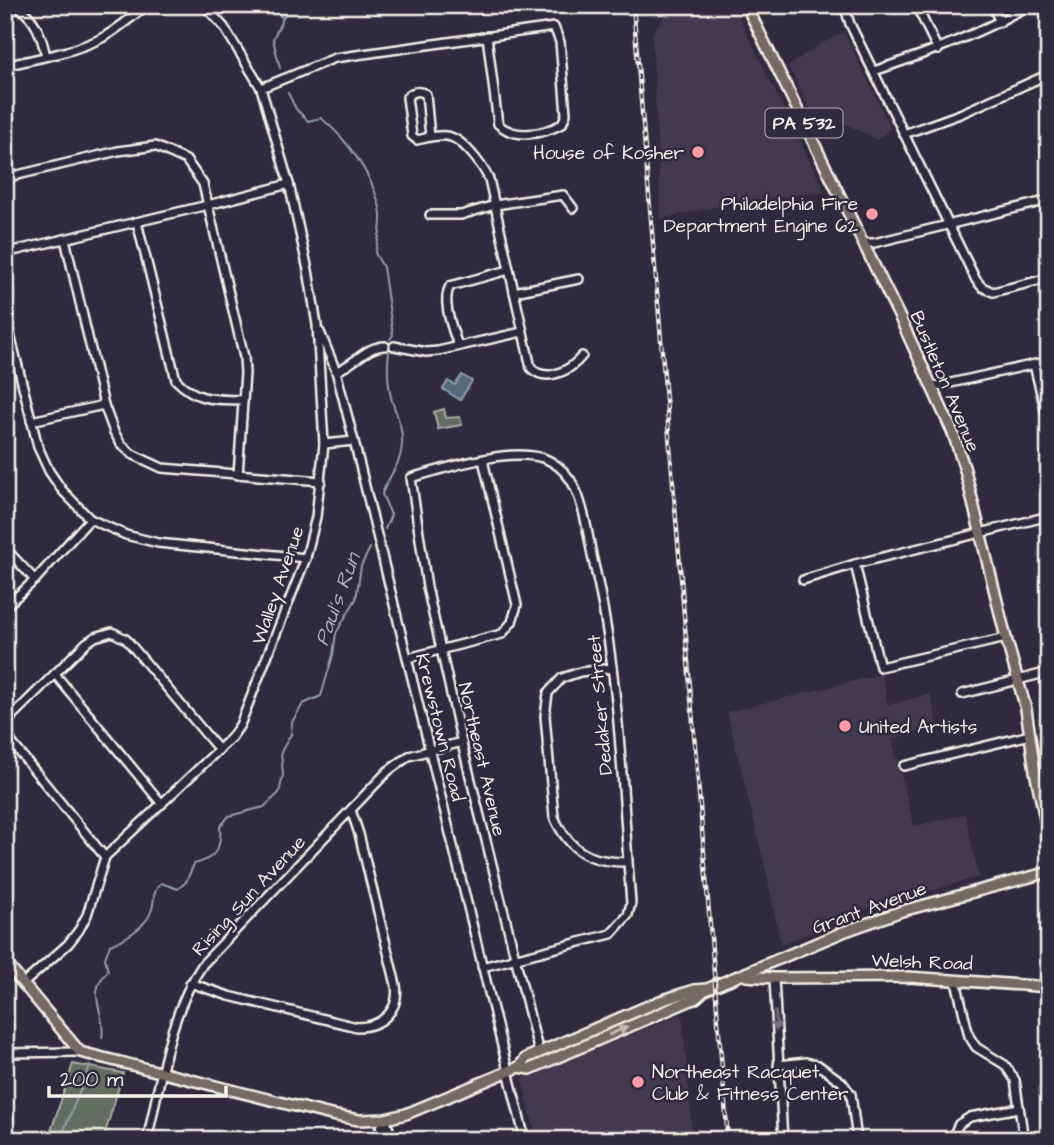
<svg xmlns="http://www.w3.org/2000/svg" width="1054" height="1145" font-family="'Architects Daughter',sans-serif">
<rect width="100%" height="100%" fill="#2f2a3d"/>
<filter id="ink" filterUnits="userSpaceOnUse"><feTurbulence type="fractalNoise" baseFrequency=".0143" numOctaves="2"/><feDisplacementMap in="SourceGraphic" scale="14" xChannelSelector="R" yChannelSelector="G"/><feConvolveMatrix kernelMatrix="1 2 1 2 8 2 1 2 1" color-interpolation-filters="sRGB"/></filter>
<g filter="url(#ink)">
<g fill="#433a50">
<path d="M691,5H733L825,192L742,201L661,219L652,33L666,15L673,11Z"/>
<path d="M844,32L891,128L877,140L846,124L822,135L788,66L817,46Z"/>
<path d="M882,674L888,705L930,694L938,726L892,739L914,826L965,814L979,877L866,909L781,945L767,875L727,712Z"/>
<path d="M682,1014L693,1140H537L522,1080L525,1078Z"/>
</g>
<g fill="#636c60" stroke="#acaea4" stroke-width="2">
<path d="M444,409L446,418L460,417L462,425L438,429L434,412Z"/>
<path d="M73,1064L123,1073L103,1140H48Z"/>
</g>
<path fill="#53697e" stroke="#939fa8" stroke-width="2" d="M462,375L472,381L460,400L443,389L448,381L455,385Z"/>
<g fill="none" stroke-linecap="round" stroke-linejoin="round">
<g stroke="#939fa8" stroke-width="2">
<path d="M276,5L281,17"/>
<path d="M280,68L273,39L289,5"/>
<path d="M288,93L296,109L308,121L321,118C347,139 370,172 379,204C384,219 379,238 375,253L383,267L393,335L390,339"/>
<path d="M385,529L391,515L382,494C388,476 402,464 402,444C403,428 397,416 392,401C388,386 387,368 389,352"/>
<path d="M102,1038C107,1011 84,995 108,971L105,958L110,945C125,939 147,927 152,909C155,898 152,892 161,883L178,889L186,882L194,864C215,859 222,848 220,827L229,816L264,807L279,793L283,775L281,752L291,734L292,722L303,704L321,696L333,655L336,633L356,599L361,566L370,548"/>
<path d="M60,1140L90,1066"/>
</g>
<g stroke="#f4f1e8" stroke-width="12">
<g id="minor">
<path d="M16,5C36,19 41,34 46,56"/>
<path d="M844,5L850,24L976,280L982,287L993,292L1049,278"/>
<path d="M916,5L938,50"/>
<path d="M992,5L1000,22"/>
<path d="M5,66C37,58 72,53 102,38C118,29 132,17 147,5"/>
<path d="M874,71C928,53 980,34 1029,5"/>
<path d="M261,88L335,58L554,27L560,42L566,114L562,124C543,134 515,140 498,124L487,36"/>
<path d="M904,134L960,114L1049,74"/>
<path d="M430,137L426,94C418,90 413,91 407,97L412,136L417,140C426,138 436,135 446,136C462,137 482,165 489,179L531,368C546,383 570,371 582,356"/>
<path d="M5,178L118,151L155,146L186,160L203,184L244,357L245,373L238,475"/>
<path d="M430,215H461L495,205L563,195L573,208"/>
<path d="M137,222L176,380C198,402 215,399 243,400"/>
<path d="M65,239L104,405L114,432L121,444L132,454L162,468L321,481"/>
<path d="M863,243H874L1049,200"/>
<path d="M5,253L208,205L289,184"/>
<path d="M514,292L579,279"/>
<path d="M5,314L38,447L49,471L62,490L90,519L126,535L158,543L306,558"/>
<path d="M320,332L336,371L354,441L525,1140"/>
<path d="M394,346L426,352L438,351L522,332"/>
<path d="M458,346C453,330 441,302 450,286L509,270"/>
<path d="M1034,365L1049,425"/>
<path d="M336,371C353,366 366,346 385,346"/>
<path d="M933,387L1049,361"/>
<path d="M31,421L104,405"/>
<path d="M324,444L354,441"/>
<path d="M5,548L35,580"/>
<path d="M855,564L880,667L1006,638"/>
<path d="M803,580L855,564L1049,516"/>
<path d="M5,607L35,580L90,519"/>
<path d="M408,658L502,634L512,622L517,605L483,460"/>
<path d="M612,668L580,672L562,678L548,693L545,716L554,817C570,852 590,862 627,862"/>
<path d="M55,674L162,804"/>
<path d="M962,694L1049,672"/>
<path d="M904,766L1030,735"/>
<path d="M105,857L12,743C7,733 6,725 13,715L86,643L95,637L112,632L126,639L219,750"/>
<path d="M482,967L611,934L628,915L631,903C622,789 620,672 593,560C588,536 585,510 575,488C570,477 561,467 550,461C517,444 446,468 411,478L427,587L463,748L539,1053"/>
<path d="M774,978L783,1140"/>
<path d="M956,981L969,1036L976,1047L1005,1065L1015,1080L1024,1140"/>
<path d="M190,983L229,996L357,1027C381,1027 400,1011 396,985L359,834L351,810"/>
<path d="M23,984L68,944L79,930L87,915L105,857L231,738L240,725L306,558L316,517L324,444L317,325L308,270L289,184L261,88L224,27L204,5"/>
<path d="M5,1053L80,1052"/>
<path d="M778,1065L806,1062L818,1065L842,1082L851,1094L857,1140"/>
<path d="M385,1119L393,1140"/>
<path d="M147,1140C161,1081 168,1015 203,964L388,771L409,756L462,742"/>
<path d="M375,1140L385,1119"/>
<path d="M951,1140L959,1124L970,1117L1019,1108"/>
</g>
</g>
<g stroke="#f4f1e8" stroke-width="14">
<g id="major">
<path d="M746,5L902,322L953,433L965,470L1006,638L1026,709L1035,771L1049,838"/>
<path d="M5,962L80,1052L331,1115L359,1120L385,1119L406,1114L519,1067L526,1058L660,1001L694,990L707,989L843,932L902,911L1049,872"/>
<path d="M746,976L774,978L909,977L1049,987"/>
<path d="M519,1067L530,1069L696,998L705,990"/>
</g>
</g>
<use href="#minor" stroke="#2f2a3d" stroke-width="7"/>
<use href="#major" stroke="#756964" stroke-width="9"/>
<g stroke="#f4f1e8" stroke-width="4.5">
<path id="rail" d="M633,5L728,1140"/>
</g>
<use href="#rail" stroke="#2f2a3d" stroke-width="2" stroke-dasharray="5" stroke-linecap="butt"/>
</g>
<defs><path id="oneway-solid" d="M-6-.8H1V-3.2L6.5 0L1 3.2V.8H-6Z" transform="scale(1.75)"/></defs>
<use fill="#747079" href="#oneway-solid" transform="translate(776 1021) rotate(87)"/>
<use fill="#c1bbb3" href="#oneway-solid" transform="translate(618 1031) rotate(-23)"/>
</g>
<g fill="#ff9aa2" stroke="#2f2a3d" stroke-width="2.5">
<circle cx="698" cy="152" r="7"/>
<circle cx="872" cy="214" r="7"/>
<circle cx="845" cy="726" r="7"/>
<circle cx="638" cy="1082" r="7"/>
</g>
<g text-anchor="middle" stroke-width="5" stroke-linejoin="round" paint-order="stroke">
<rect fill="#2f2a3d" stroke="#b9b5b5" stroke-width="2" x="765.5" y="108.5" width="77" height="29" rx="5"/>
<g font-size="18" font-weight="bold" fill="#f4f1e8">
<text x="804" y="129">PA 532</text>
</g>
<g font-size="19" fill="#f4f1e8" stroke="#2f2a3d" text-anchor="end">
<text x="684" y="159">House of Kosher</text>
<text x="858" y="210">Philadelphia Fire<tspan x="858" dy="22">Department Engine 62</tspan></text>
<text x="859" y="733" text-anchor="start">United Artists</text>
<text x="652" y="1078" text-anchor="start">Northeast Racquet<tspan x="652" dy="22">Club &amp; Fitness Center</tspan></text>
</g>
<g font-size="19" fill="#f4f1e8" stroke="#2f2a3d">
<text transform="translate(946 381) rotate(67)" y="7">Bustleton Avenue</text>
<text transform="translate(277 585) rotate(-71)" y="7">Walley Avenue</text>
<text transform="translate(599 705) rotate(-95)" y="7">Dedaker Street</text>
<text transform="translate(441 727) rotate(76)" y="7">Krewstown Road</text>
<text transform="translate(483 759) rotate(77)" y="7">Northeast Avenue</text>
<text transform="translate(248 895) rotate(-47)" y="7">Rising Sun Avenue</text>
<text transform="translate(869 907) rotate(-20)" y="7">Grant Avenue</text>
<text transform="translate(922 961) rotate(2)" y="7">Welsh Road</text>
</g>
<g font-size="21" font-style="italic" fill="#acb4b8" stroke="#2f2a3d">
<text transform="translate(337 599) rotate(-70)" y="7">Paul's Run</text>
</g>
</g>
<rect width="1054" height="1145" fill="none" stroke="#2f2a3d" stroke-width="28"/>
<rect x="14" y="14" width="1026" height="1117" fill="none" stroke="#f4f1e8" stroke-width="2.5" filter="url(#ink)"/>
<path d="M49 1086v10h177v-10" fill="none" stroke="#f4f1e8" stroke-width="3.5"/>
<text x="60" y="1086" font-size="21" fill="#f4f1e8" stroke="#2f2a3d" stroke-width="5" paint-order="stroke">200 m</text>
</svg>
